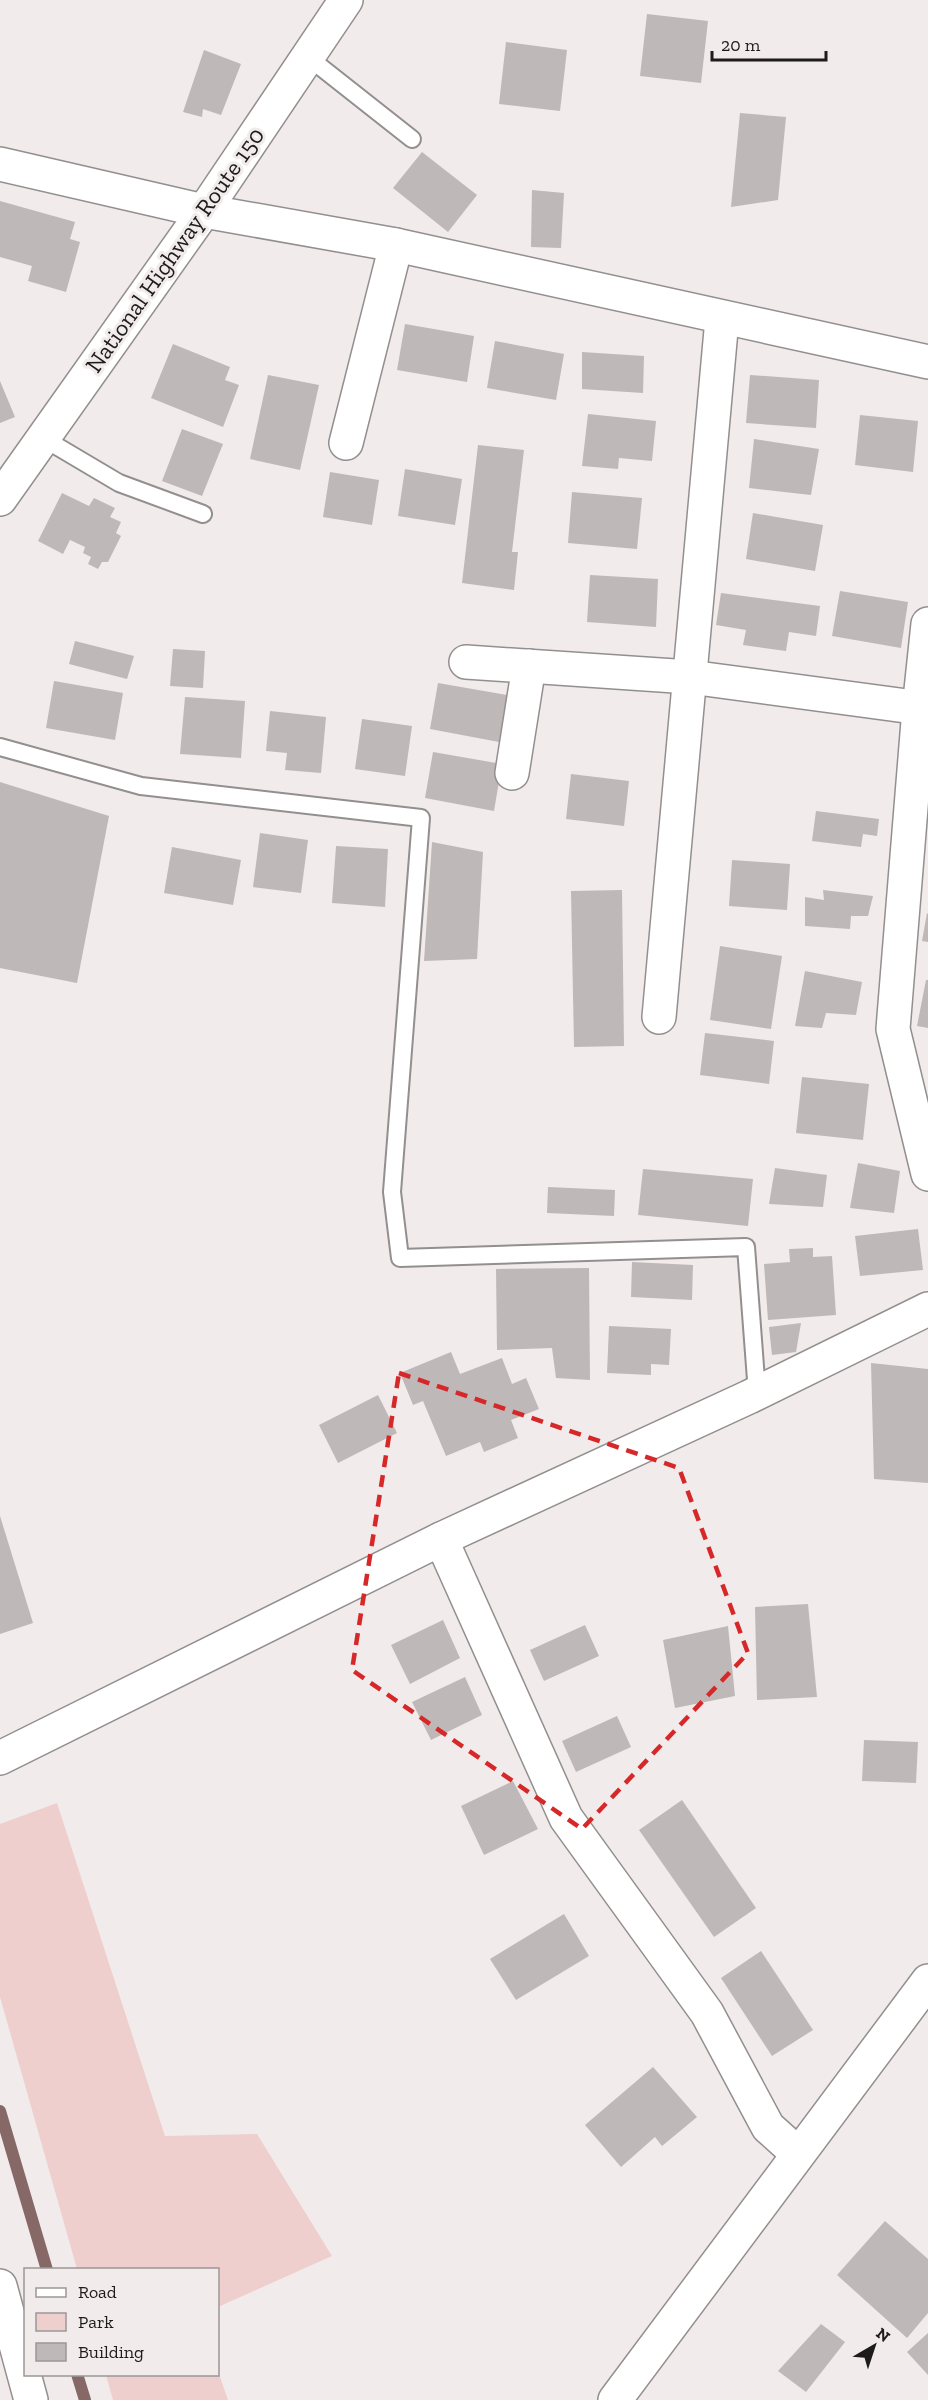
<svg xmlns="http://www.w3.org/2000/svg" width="928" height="2400" font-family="'Zilla Slab',serif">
<rect width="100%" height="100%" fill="#f1ebeb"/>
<g fill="#efcfcd">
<path d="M57,1803L165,2136L257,2134L332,2256L218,2307V2270L77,2269L0,1997V1824Z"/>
<path d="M218,2371L228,2400H113L106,2375L218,2374Z"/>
</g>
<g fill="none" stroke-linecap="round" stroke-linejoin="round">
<g stroke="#866867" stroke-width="12">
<path d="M0,2111L47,2270"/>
<path d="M77,2374L85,2400"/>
</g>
</g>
<g fill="#beb9b8">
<path d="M647,14L708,21L701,83L640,76Z"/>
<path d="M506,42L567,50L560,111L499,104Z"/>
<path d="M204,50L241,64L221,115L203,109L202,117L183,112Z"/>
<path d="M740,113L786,117L778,200L731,207Z"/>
<path d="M422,152L477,195L448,232L393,188Z"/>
<path d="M532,190L564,193L561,248L531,247Z"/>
<path d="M0,201L75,222L70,239L80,242L66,292L28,281L32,266L0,257Z"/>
<path d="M405,324L474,336L467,382L397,370Z"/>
<path d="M495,341L564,354L556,400L487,388Z"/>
<path d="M173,344L230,367L225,380L239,385L223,427L151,398Z"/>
<path d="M582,352L644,356L643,393L582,389Z"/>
<path d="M268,375L319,385L300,470L250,459Z"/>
<path d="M750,375L819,380L816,428L746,423Z"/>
<path d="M0,381L15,417L0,423Z"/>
<path d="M588,414L656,421L652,461L619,458L618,469L582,466Z"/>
<path d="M860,415L918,421L913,472L855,465Z"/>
<path d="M182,429L223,444L202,496L162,481Z"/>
<path d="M754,439L819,449L811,495L749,488Z"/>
<path d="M478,445L524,450L512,552H518L514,590L462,583Z"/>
<path d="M405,469L462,479L455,525L398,516Z"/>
<path d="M330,472L379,480L372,525L323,517Z"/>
<path d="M572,492L642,498L637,549L568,543Z"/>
<path d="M62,493L89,506L94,498L115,508L110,517L121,522L116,533L121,536L108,562H102L98,569L88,564L91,557L83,553L85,547L70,540L63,554L38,541Z"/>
<path d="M753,513L823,525L815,571L746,559Z"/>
<path d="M590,575L658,579L656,627L587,622Z"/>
<path d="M840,591L908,602L901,648L832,636Z"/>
<path d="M721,593L820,606L816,636L789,632L786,651L743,645L746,630L716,625Z"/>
<path d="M75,641L134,656L127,679L69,664Z"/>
<path d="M173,649L205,651L203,688L170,686Z"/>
<path d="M54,681L123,693L115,740L46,728Z"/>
<path d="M438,683L507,695L499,742L430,729Z"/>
<path d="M185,697L245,701L241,758L180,754Z"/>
<path d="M270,711L326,717L321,773L285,770L287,753L266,751Z"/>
<path d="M362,719L412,726L405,776L355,769Z"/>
<path d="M433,752L502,764L494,811L425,798Z"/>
<path d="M571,774L629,781L624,826L566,819Z"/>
<path d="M0,782L109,816L77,983L0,968Z"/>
<path d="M816,811L879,819L877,836L863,834L861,847L812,841Z"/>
<path d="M260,833L308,840L301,893L253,887Z"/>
<path d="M432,842L483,852L477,959L424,961Z"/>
<path d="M336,846L388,849L385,907L332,903Z"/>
<path d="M172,847L241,860L233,905L164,893Z"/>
<path d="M732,860L790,864L787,910L729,906Z"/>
<path d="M622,890L624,1046L574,1047L571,891Z"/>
<path d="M823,890L873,896L868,916H851L850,929L805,926V897L824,900Z"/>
<path d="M927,913L928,914V942L922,941Z"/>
<path d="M720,946L782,956L771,1029L710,1020Z"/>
<path d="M805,971L862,982L856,1015L826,1013L822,1028L795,1026Z"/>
<path d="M926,980H928V1028L917,1026Z"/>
<path d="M705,1033L774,1041L769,1084L700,1075Z"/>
<path d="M802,1077L869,1084L863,1140L796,1133Z"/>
<path d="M858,1163L900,1171L894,1213L850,1208Z"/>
<path d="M775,1168L827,1175L823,1207L769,1204Z"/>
<path d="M643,1169L753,1179L748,1226L638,1215Z"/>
<path d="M548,1187L615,1190L614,1216L547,1213Z"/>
<path d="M918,1229L923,1270L860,1276L855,1236Z"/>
<path d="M813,1248V1257L832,1256L836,1315L768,1320L764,1264L790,1262L789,1249Z"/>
<path d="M632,1262L693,1265L692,1300L631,1297Z"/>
<path d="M589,1268L590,1380L556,1378L552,1348L497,1350L496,1269Z"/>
<path d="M801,1323L796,1352L772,1355L769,1327Z"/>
<path d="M609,1326L671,1329L669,1365L651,1364V1375L607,1373Z"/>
<path d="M451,1352L460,1374L502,1358L512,1384L526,1378L539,1409L511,1420L518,1438L484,1452L480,1442L446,1456L423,1401L413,1405L400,1373Z"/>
<path d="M871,1363L928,1369V1483L874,1479Z"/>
<path d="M378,1395L397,1433L338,1463L319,1425Z"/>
<path d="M0,1516L33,1623L0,1634Z"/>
<path d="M808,1604L817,1697L757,1700L755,1607Z"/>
<path d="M443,1620L460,1658L410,1684L391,1645Z"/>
<path d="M585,1625L599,1656L544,1681L530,1650Z"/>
<path d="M728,1626L735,1696L675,1708L663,1640Z"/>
<path d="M465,1677L482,1715L431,1740L412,1702Z"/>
<path d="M617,1716L631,1747L576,1772L562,1741Z"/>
<path d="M864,1740L918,1742L916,1783L862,1781Z"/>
<path d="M513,1781L538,1829L484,1855L461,1806Z"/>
<path d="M682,1800L756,1908L714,1937L639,1830Z"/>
<path d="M564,1914L589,1956L516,2000L490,1959Z"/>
<path d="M761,1951L813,2030L772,2056L721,1978Z"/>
<path d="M653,2067L697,2117L662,2146L655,2137L621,2167L585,2125Z"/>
<path d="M885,2221L928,2259V2313L907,2338L837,2275Z"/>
<path d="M821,2324L845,2342L806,2392L778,2371Z"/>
<path d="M928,2333V2375L907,2352Z"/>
</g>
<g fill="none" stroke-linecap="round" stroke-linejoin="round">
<g stroke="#948f8f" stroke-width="20">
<g id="service">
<path d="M308,57L412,139"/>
<path d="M43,438L119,483L203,514"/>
<path d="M0,747L141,786L421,818L392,1192L400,1258L746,1247L757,1393"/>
</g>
</g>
<g stroke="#948f8f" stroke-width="36">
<g id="minor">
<path d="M204,211L396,245L928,362"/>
<path d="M346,443L396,245"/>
<path d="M928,624L919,709L893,1029L928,1174"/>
<path d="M466,662L690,677L928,709"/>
<path d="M512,773L529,666"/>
<path d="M659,1017L722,319"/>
<path d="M441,1539L566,1818L707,2013L768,2127L798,2154"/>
<path d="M0,1758L441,1539L749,1397L928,1309"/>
<path d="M615,2400L928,1981"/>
</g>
</g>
<g stroke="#948f8f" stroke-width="36">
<g id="tertiary">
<path d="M0,164L204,211"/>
<path d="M0,2286L31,2400"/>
</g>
</g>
<g stroke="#948f8f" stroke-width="36">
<path id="trunk" d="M0,499L204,211L346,0"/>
</g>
<use href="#service" stroke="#fff" stroke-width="16"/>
<use href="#minor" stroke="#fff" stroke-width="33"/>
<use href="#tertiary" stroke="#fff" stroke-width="33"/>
<use href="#trunk" stroke="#fff" stroke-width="33"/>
</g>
<path fill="none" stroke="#d62828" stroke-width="4.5" stroke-dasharray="12 8" stroke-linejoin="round" d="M399,1373L679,1468L748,1653L582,1829L352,1670Z"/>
<g text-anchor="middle" stroke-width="6" stroke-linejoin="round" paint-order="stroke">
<g font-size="24" fill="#1d1b1b" stroke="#f1ebeb">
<text transform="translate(175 250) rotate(-55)" y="8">National Highway Route 150</text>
</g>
</g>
<rect x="24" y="2268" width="195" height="108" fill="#f1ebeb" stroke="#9c9898" stroke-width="1.5"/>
<rect x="36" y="2288" width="30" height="9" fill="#ffffff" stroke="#9c9898" stroke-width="1.5"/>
<text x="78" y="2298" font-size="18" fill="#1d1b1b">Road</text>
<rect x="36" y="2313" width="30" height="18" fill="#efcfcd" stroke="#9c9898" stroke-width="1.5"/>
<text x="78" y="2328" font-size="18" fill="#1d1b1b">Park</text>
<rect x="36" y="2343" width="30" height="18" fill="#beb9b8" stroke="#9c9898" stroke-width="1.5"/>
<text x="78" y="2358" font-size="18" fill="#1d1b1b">Building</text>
<g transform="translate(874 2346) rotate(39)" stroke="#f1ebeb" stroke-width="4.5" paint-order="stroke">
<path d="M0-4.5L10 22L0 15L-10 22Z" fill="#1d1b1b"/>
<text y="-9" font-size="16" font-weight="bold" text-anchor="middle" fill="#1d1b1b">N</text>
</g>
<path d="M712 51v9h114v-9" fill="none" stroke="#1d1b1b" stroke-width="3"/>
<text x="721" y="51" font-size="18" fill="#1d1b1b" stroke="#f1ebeb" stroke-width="4.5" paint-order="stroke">20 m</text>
</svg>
